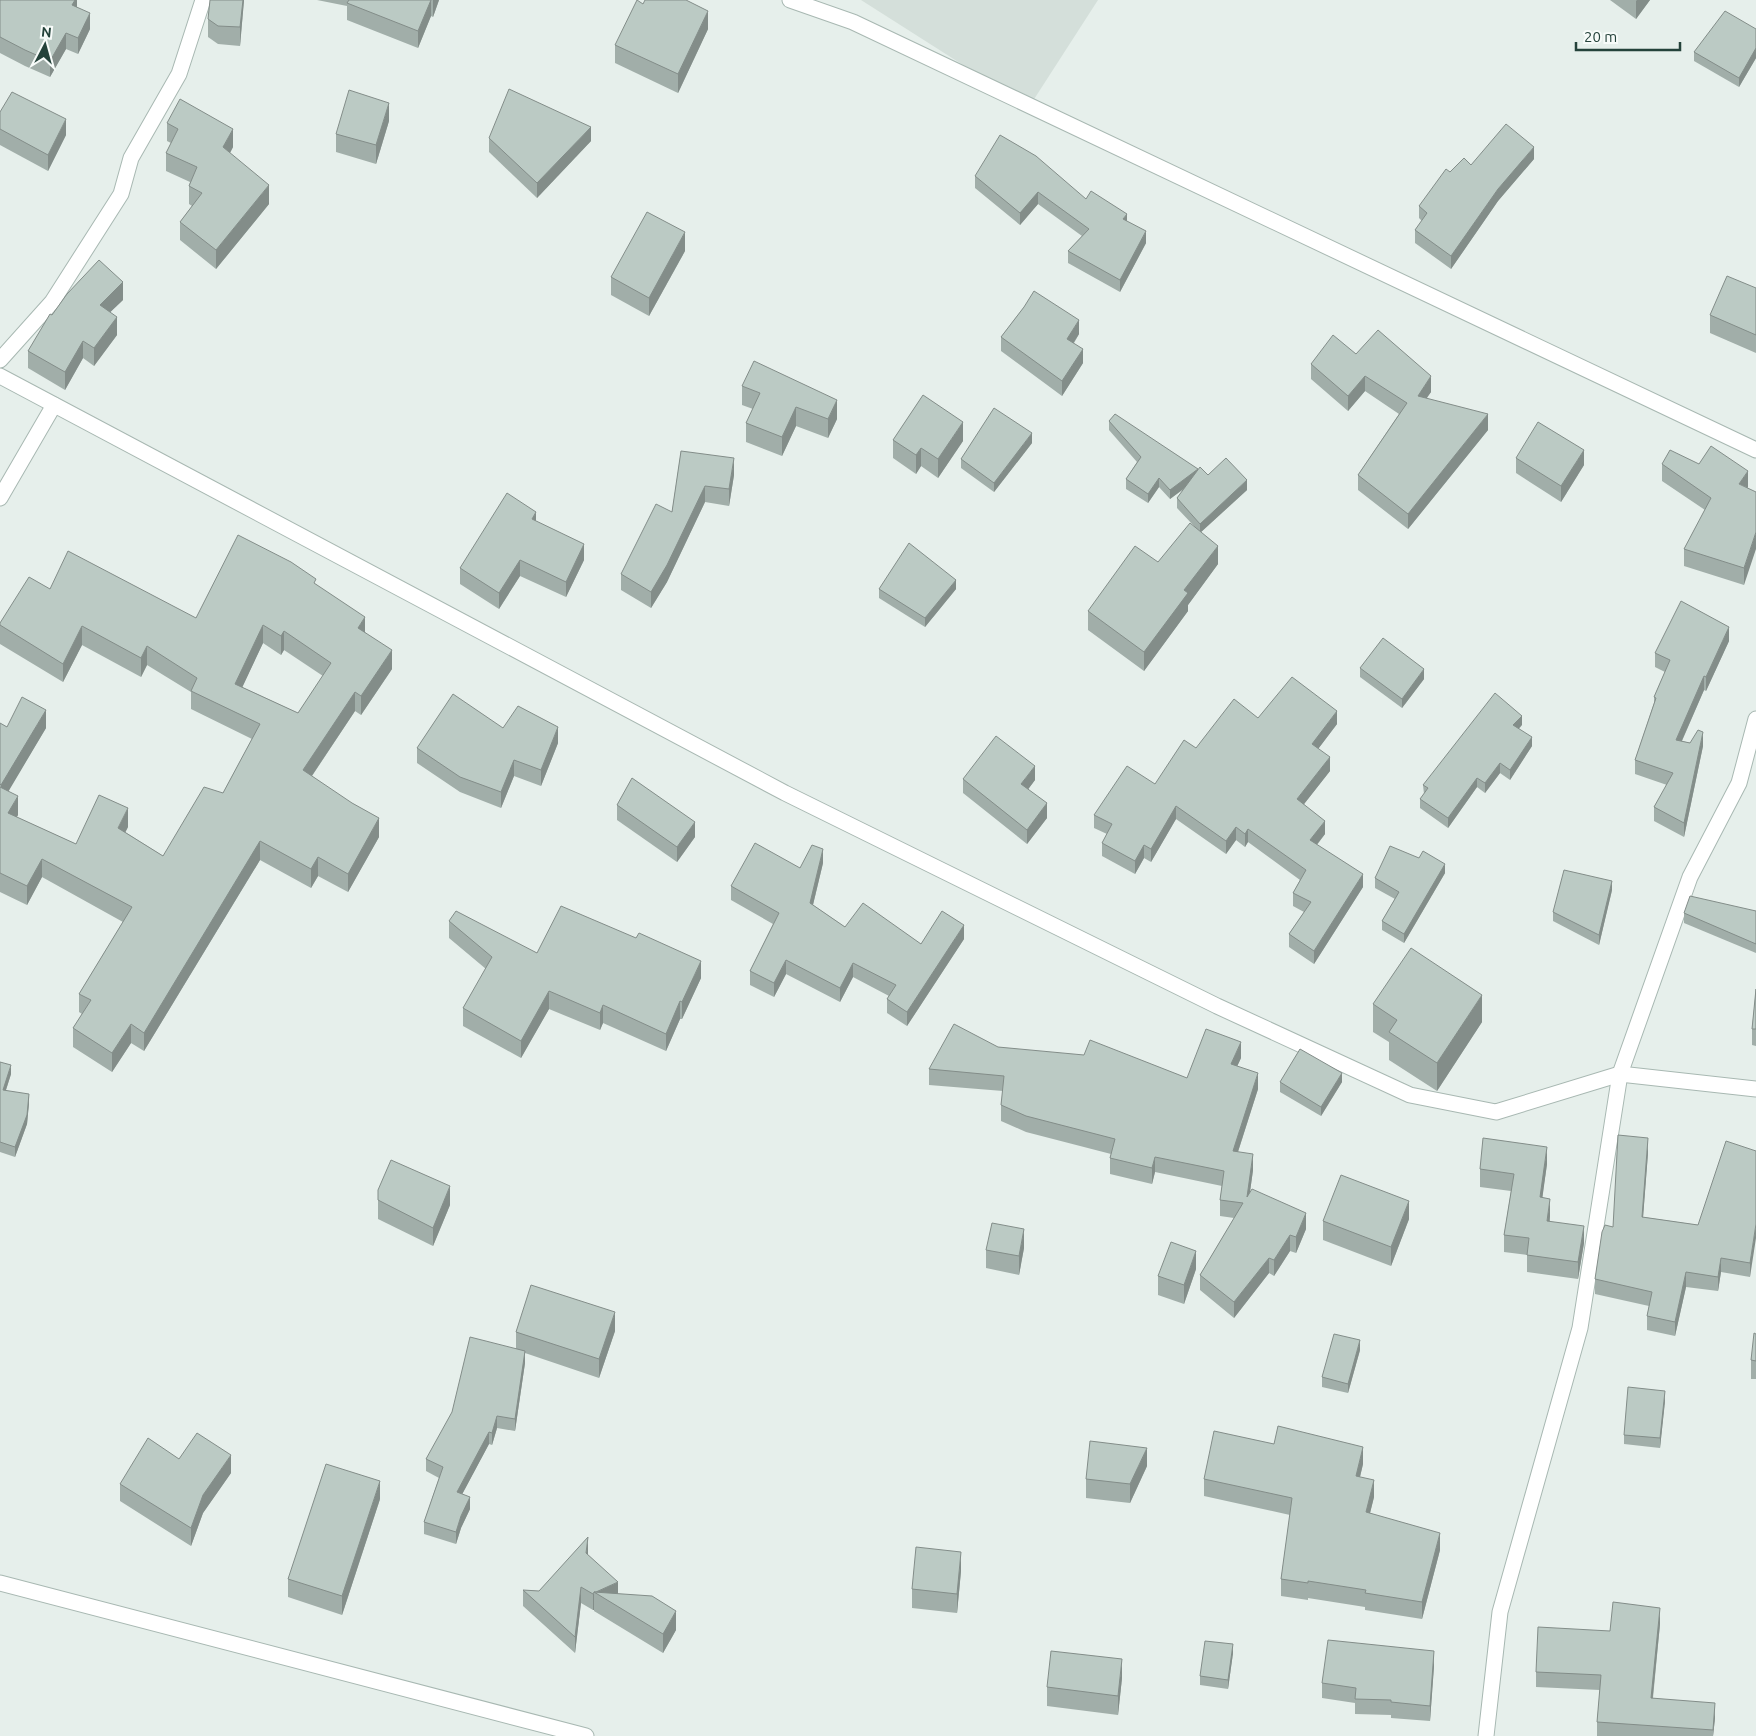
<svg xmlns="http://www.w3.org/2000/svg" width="1756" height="1736" font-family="Ubuntu,sans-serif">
<rect width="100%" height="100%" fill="#e6efeb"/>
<path fill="#d4dfda" d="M861,0H1098L1029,107Z"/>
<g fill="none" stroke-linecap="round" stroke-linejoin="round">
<g stroke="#a8b8b2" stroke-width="17">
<g id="minor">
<path d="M790,0L853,22L1756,450"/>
<path d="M0,360L52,302L121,194L131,158L179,74L203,0"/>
<path d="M0,376L785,793L1217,1006L1410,1095L1496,1112L1620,1074L1756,1089"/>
<path d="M0,498L54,405"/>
<path d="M0,1583L586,1736"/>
<path d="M1486,1736L1500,1612L1580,1328L1620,1074L1690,877L1739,783L1756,719"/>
</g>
</g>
<use href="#minor" stroke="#fff" stroke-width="15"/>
</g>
<g fill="#a1aea9" fill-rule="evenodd">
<path d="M0,0H77V8L90,29L78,54L66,49L50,77L25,66L0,53Z"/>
<path d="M244,0L240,46L218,44L208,37V19Z"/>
<path d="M317,0H439L433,17L431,16L418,48L347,20V6Z"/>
<path d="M1610,0H1650L1636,19Z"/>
<path d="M643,4L708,29L678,93L615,63V45Z"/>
<path d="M1756,29V58L1739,87L1694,61V52Z"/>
<path d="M0,112L66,135L48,171L0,145Z"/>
<path d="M389,121L376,164L336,152V134Z"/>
<path d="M167,123L233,147L230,153L269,204L216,269L180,240V222L192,206L189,204V186L190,182L166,171V153L171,143L167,141Z"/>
<path d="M489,138L591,141L537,198L489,152Z"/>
<path d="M1534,159L1498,201L1451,269L1415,243V230L1422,221L1419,218V206L1450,172L1471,165Z"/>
<path d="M975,176L1086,199L1127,221L1146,243L1120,292L1068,263V251L1082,236L1038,204L1020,225L975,188Z"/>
<path d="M685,251L649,316L611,295V277Z"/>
<path d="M1756,288V353L1710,333V315Z"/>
<path d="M123,300L110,312L117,335L94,366L83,358L65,390L28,368V351L52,315Z"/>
<path d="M1024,307L1079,334L1074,343L1083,363L1062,396L1001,351V337Z"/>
<path d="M1356,354L1431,392L1426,398L1488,430L1408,529L1358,490V475L1399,414L1365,391L1348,411L1311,379V364Z"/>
<path d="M742,386L837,419L828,438L796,426L782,456L746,442V423L753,409L742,405Z"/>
<path d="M1109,421L1198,471L1247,490L1201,532L1218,564L1188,605V611L1144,671L1088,630V611L1158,562L1194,526L1177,508V498L1185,488L1170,499L1159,487L1148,503L1126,489V479L1137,462L1109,430Z"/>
<path d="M893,440L963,441L938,478L921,466L916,474L893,458Z"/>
<path d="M1032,443L994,492L961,468V459Z"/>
<path d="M681,451L734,475L729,506L705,502L667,582L651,608L621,590V574L672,512Z"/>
<path d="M1516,458L1584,465L1561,502L1516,473Z"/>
<path d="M1662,464L1748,488L1744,585L1684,566V549L1705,510L1662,481Z"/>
<path d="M536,521L584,560L566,597L520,576L499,609L460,584V568Z"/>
<path d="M316,584L365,632L392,669L361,715L355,711L312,776L379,837L348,892L318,876L311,888L260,860L144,1051L131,1043L112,1072L73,1047V1028L82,1014L79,1012V994L123,922L42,877L27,905L0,892V723L7,727L46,728L8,791L18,815L16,817L76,844L128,827L125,832L163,856L223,793L252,739L191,709V692L147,665L141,677L82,645L63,682L0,644V623L50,589L196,618ZM263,643L281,655L284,650L323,676L298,713L242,687Z"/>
<path d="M879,589H956L925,627L879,598Z"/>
<path d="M1729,641L1706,691L1704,690L1682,741L1703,746L1684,837L1654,821V807L1667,785L1635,774V760L1654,703V697L1665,672L1655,667V653Z"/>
<path d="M1360,668L1424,679L1402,708L1360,677Z"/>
<path d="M1258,718L1337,724L1318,749L1330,771L1304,804L1325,834L1317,845L1363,887L1314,964L1289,947V934L1304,912L1293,906V893L1300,880L1248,842L1245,847L1236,840L1226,854L1176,819L1151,862L1144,858L1135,874L1102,856V843L1107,834L1094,828V815L1155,784L1196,748Z"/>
<path d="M1522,725L1519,729L1532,746L1510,780L1500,773L1485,793L1477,787L1448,828L1420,808V799L1424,794L1423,785Z"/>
<path d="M503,728L558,743L541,786L514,776L501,808L460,792L417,763V748Z"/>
<path d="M963,779L1035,780L1028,789L1047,818L1027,844L963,793Z"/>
<path d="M617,805L695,837L677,862L617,820Z"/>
<path d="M1419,858L1445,873L1404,943L1382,930V921L1395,899L1375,888V878Z"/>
<path d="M823,863L813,905L845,927L921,944L964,939L907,1026L887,1013V999L889,996L853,977L840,1002L786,974L774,997L750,985V971L773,924L731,900V886Z"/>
<path d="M1612,890L1599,945L1553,921V912Z"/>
<path d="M1756,911V953L1684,923V913Z"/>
<path d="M449,921L537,953L701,978L682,1019H680L666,1051L603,1023L600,1030L549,1009L521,1058L463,1026V1008L486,969L449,938Z"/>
<path d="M1756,989V1046L1752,1045V1029Z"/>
<path d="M1373,1004L1482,1022L1437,1091L1389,1060V1042L1373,1032Z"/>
<path d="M998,1047L1187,1078L1241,1058L1237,1066L1258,1089L1238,1152L1253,1170L1250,1192L1306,1229L1296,1253L1290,1251L1274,1276L1269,1273L1234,1318L1200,1290V1275L1234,1218L1220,1216V1200L1222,1186L1155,1172L1152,1184L1110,1174V1158L1111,1154L1026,1132L1001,1121V1105L1003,1091L929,1085V1069Z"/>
<path d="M0,1062L11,1074L6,1090L29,1103L27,1124L15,1157L0,1152Z"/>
<path d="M1280,1082H1342L1321,1116L1280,1092Z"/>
<path d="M1756,1151L1750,1277L1721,1272L1718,1291L1686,1287L1675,1336L1647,1330V1316L1649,1306L1595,1294V1279L1613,1227L1648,1153L1643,1217L1698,1225Z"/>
<path d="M1547,1164L1542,1198L1550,1216V1221L1584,1243L1578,1279L1527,1272V1255L1504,1252V1235L1511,1191L1480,1187V1169Z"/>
<path d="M378,1190L450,1205L433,1246L378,1219Z"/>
<path d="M1409,1219L1391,1266L1323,1240V1221Z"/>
<path d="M1024,1248L1019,1275L986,1268V1250Z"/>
<path d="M1196,1269L1184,1304L1158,1295V1276Z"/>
<path d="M615,1331L599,1378L525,1353V1363L515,1431L497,1428L492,1445L489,1444L462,1494L470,1509L461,1528L456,1544L424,1534V1522L439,1478L426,1471V1459L516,1348V1332Z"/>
<path d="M1756,1334V1379H1751V1360Z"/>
<path d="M1360,1350L1348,1393L1322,1387V1377Z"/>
<path d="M1665,1401L1660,1448L1624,1444V1435Z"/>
<path d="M179,1459L231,1473L203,1513L191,1546L120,1501V1484Z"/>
<path d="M1363,1464L1360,1477L1374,1497L1370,1513L1440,1550L1422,1619L1365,1610V1607L1308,1598V1600L1281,1596V1579L1290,1515L1204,1496V1479Z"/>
<path d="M1147,1466L1130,1503L1086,1498V1479Z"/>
<path d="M380,1499L342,1615L288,1597V1579Z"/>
<path d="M588,1555L618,1594L676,1630L663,1653L594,1611V1610H593L581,1603L575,1653L523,1606V1590L539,1591Z"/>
<path d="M961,1571L957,1613L912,1608V1589Z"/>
<path d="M1660,1624L1653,1698L1715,1718L1713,1736H1597V1722L1600,1690L1536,1687V1672L1610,1631Z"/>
<path d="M1233,1653L1228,1689L1200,1685V1676Z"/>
<path d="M1434,1666L1430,1721L1391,1718V1715L1355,1714V1703L1322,1698V1683Z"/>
<path d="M1122,1678L1118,1715L1047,1706V1687Z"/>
</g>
<g fill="#838d89">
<path d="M75,0H77V11L72,5Z"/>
<path d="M243,0H244L240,46V27Z"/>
<path d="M431,0V16L418,48V31Z"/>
<path d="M433,0H439L433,17Z"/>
<path d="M1637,0H1650L1636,19V1Z"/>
<path d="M708,11V29L678,93V74Z"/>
<path d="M90,13V29L78,54V38Z"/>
<path d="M66,33V49L50,77V61Z"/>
<path d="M1756,48V58L1739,87V78Z"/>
<path d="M389,103V121L376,164V145Z"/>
<path d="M66,119V135L48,171V155Z"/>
<path d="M591,127V141L537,198V183Z"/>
<path d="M233,129V147L223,166V147Z"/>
<path d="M1534,147V159L1498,201L1451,269V256L1498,189Z"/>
<path d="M269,185V204L216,269V250Z"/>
<path d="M1038,192V204L1020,225V213Z"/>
<path d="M1127,214V226L1123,219Z"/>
<path d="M1146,231V243L1120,292V280Z"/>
<path d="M685,232V251L649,316V298Z"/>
<path d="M123,282V300L100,322V305Z"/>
<path d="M117,317V335L94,366V348Z"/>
<path d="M1079,320V334L1067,353V339Z"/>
<path d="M83,341V358L65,390V372Z"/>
<path d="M1083,349V363L1062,396V381Z"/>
<path d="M1365,376V391L1348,411V396Z"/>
<path d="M1431,376V392L1418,411V396Z"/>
<path d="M837,400V419L828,438V419Z"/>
<path d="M796,407V426L782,456V437Z"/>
<path d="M1488,414V430L1408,529V514Z"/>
<path d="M963,422V441L938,478V459Z"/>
<path d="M1032,433V443L994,492V483Z"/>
<path d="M921,448V466L916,474V455Z"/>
<path d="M1584,450V465L1561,502V486Z"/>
<path d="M734,458V475L729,506V489Z"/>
<path d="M1198,469V478L1170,499V490Z"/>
<path d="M1748,471V488L1739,484Z"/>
<path d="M1159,478V487L1148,503V494Z"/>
<path d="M1247,480V490L1200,533V524Z"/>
<path d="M705,486V502L667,582L651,608V592Z"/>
<path d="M536,512V528L532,519Z"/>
<path d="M1756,532V549L1744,585V568Z"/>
<path d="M584,544V560L566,597V582Z"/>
<path d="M1218,546V564L1188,605V611L1144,671V652L1184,590Z"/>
<path d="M520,560V576L499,609V593Z"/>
<path d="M956,580V589L925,627V618Z"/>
<path d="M365,617V635L358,628Z"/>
<path d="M263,625V643L235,703V684Z"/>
<path d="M82,626V645L63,682V664Z"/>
<path d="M1729,627V641L1706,691V677Z"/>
<path d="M284,631V650L281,655V636Z"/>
<path d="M147,646V665L141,677V658Z"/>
<path d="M392,650V669L361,715V696Z"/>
<path d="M1424,669V679L1402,708V699Z"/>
<path d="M1704,676V690L1676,754V740Z"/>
<path d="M355,692V711L303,789V770Z"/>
<path d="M46,710V728L1,804V785Z"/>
<path d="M1337,711V724L1312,757V744Z"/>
<path d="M1522,716V725L1513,734V725Z"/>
<path d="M558,727V743L541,786V770Z"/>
<path d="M1703,732V746L1684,837V823Z"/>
<path d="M1532,737V746L1510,780V770Z"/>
<path d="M1330,757V771L1297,813V799Z"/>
<path d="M514,760V776L501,808V792Z"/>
<path d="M1500,763V773L1485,793V783Z"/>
<path d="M1035,766V780L1021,799V784Z"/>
<path d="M1477,778V787L1448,828V818Z"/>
<path d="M18,796V815L8,832V813Z"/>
<path d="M1047,803V818L1027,844V830Z"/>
<path d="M1176,806V819L1151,862V849Z"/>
<path d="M128,808V827L118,847V828Z"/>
<path d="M379,818V837L348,892V874Z"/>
<path d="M1325,821V834L1310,853V840Z"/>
<path d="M695,822V837L677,862V847Z"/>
<path d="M1236,827V840L1226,854V841Z"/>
<path d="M1248,829V842L1245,847V834Z"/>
<path d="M260,841V860L144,1051V1033Z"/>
<path d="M1144,845V858L1135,874V861Z"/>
<path d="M823,849V863L810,917V903Z"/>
<path d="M318,857V876L311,888V869Z"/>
<path d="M42,859V877L27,905V886Z"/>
<path d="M1445,864V873L1404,943V934Z"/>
<path d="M1363,874V887L1314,964V951Z"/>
<path d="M1612,881V890L1599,945V935Z"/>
<path d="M964,925V939L907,1026V1012Z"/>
<path d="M786,960V974L774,997V983Z"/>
<path d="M701,961V978L682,1019V1002Z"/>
<path d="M853,963V977L840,1002V988Z"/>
<path d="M549,991V1009L521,1058V1041Z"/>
<path d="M1482,995V1022L1437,1091V1063Z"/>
<path d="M680,1001V1019L666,1051V1034Z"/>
<path d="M603,1005V1023L600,1030V1013Z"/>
<path d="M131,1024V1043L112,1072V1053Z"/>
<path d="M1241,1042V1058L1231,1080V1064Z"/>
<path d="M11,1065V1074L3,1099V1090Z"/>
<path d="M1258,1073V1089L1233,1167V1151Z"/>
<path d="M1342,1073V1082L1321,1116V1107Z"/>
<path d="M29,1094V1103L27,1124L15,1157V1147Z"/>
<path d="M1648,1138V1153L1642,1231V1217Z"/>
<path d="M1547,1147V1164L1540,1215V1197Z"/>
<path d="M1253,1154V1170L1247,1213V1197Z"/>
<path d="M1155,1157V1172L1152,1184V1168Z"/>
<path d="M450,1186V1205L433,1246V1228Z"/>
<path d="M1550,1199V1216L1547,1238V1221Z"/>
<path d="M1409,1201V1219L1391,1266V1247Z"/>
<path d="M1306,1213V1229L1296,1253V1237Z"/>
<path d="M1756,1224V1238L1750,1277V1263Z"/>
<path d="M1584,1226V1243L1578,1279V1262Z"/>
<path d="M1024,1229V1248L1019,1275V1256Z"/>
<path d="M1290,1235V1251L1274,1276V1260Z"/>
<path d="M1196,1251V1269L1184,1304V1285Z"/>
<path d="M1269,1258V1273L1234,1318V1302Z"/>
<path d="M1721,1258V1272L1718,1291V1277Z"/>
<path d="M1686,1272V1287L1675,1336V1322Z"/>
<path d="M615,1312V1331L599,1378V1359Z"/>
<path d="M1360,1340V1350L1348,1393V1384Z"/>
<path d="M525,1351V1363L515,1431V1419Z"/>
<path d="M1665,1391V1401L1660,1448V1438Z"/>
<path d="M497,1416V1428L492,1445V1433Z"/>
<path d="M489,1432V1444L457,1504V1492Z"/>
<path d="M1363,1447V1464L1356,1493V1476Z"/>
<path d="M1147,1448V1466L1130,1503V1484Z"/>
<path d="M231,1455V1473L203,1513L191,1546V1528L203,1495Z"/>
<path d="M1374,1480V1497L1366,1529V1512Z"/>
<path d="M380,1481V1499L342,1615V1596Z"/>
<path d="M470,1497V1509L461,1528L456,1544V1532L461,1516Z"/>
<path d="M1440,1533V1550L1422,1619V1602Z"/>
<path d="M588,1537V1554L586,1569V1553Z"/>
<path d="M961,1552V1571L957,1613V1594Z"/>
<path d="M618,1582V1599L595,1593Z"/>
<path d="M581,1587V1603L575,1653V1637Z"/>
<rect x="593" y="1594" width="1" height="16"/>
<path d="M1660,1608V1624L1651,1714V1698Z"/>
<path d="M676,1611V1630L663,1653V1634Z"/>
<path d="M1233,1644V1653L1228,1689V1680Z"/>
<path d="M1434,1651V1666L1430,1721V1706Z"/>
<path d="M1122,1659V1678L1118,1715V1696Z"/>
<path d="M1715,1703V1718L1713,1736V1730Z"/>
</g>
<g fill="#bbcac4" stroke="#838d89" fill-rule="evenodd">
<path d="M0,0H75L72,5L90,13L78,38L66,33L50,61L25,50L0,37Z"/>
<path d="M210,0H243L240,27L218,26L208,19Z"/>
<path d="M349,0H431L418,31L347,3Z"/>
<path d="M637,0L643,4L645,0H686L708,11L678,74L615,45Z"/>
<path d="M1725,11L1756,29V48L1739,78L1694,52Z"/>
<path d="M509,89L591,127L537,183L489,138Z"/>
<path d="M349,90L389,103L376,145L336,134Z"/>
<path d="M12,92L66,119L48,155L0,129V112Z"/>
<path d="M180,99L233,129L223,147L269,185L216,250L180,222L202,193L189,186L197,167L166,153L178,129L167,123Z"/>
<path d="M1506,124L1534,147L1498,189L1451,256L1415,230L1427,213L1419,206L1446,169L1450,172L1464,158L1471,165Z"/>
<path d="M1000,135L1036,156L1086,199L1091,191L1127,214L1123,219L1146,231L1120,280L1068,251L1089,229L1038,192L1020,213L975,176Z"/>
<path d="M647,212L685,232L649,298L611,277Z"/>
<path d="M99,260L123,282L100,305L117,317L94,348L83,341L65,372L28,351L50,314L52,315L67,294Z"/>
<path d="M1727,276L1756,288V335L1710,315Z"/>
<path d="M1034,291L1079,320L1067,339L1083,349L1062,381L1001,337L1024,307Z"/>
<path d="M1378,330L1431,376L1418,396L1488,414L1408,514L1358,475L1407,403L1365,376L1348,396L1311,364L1333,335L1356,354Z"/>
<path d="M754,361L837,400L828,419L796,407L782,437L746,423L760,393L742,386Z"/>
<path d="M923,395L963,422L938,459L921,448L916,455L893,440Z"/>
<path d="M994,408L1032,433L994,483L961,459Z"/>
<path d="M1115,414L1198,469L1170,490L1159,478L1148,494L1126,479L1141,457L1109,421Z"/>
<path d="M1538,422L1584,450L1561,486L1516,458Z"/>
<path d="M1711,446L1748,471L1739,484L1756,492V532L1744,568L1684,549L1711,498L1662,464L1670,450L1699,464Z"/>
<path d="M681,451L734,458L729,489L705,486L667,565L651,592L621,574L656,504L672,512Z"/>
<path d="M1226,458L1247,480L1200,524L1177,498L1200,467L1208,475Z"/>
<path d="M507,493L536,512L532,519L584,544L566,582L520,560L499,593L460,568Z"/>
<path d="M1190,523L1218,546L1184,590L1188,593L1144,652L1088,611L1135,546L1158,562Z"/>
<path d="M238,535L291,562L316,579L314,583L365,617L358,628L392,650L361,696L355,692L303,770L352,803L379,818L348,874L318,857L311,869L260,841L144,1033L131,1024L112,1053L73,1028L91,1000L79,994L132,907L42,859L27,886L0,873V787L18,796L8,813L76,844L99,795L128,808L118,828L163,856L204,787L223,793L260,724L191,691L197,678L147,646L141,658L82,626L63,664L0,625V623L29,577L50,589L68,551L196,618ZM263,625L281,636L284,631L331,663L298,713L235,684Z"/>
<path d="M909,543L956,580L925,618L879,589Z"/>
<path d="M1681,601L1729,627L1706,677L1704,676L1676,740L1690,743L1698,730L1703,732L1684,823L1654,807L1673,773L1635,760L1656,698L1654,697L1670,660L1655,653Z"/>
<path d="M1383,638L1424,669L1402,699L1360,668Z"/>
<path d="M1292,677L1337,711L1312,744L1330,757L1297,799L1325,821L1310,840L1363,874L1314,951L1289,934L1311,902L1293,893L1306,870L1248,829L1245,834L1236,827L1226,841L1176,806L1151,849L1144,845L1135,861L1102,843L1112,824L1094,815L1127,766L1155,784L1184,740L1196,748L1234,699L1258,718Z"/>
<path d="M1495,693L1522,716L1513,725L1532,737L1510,770L1500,763L1485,783L1477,778L1448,818L1420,799L1428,788L1423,785Z"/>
<path d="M453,694L503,728L518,706L558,727L541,770L514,760L501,792L460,777L417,748Z"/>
<path d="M22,697L46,710L1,785L0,784V723L7,727Z"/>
<path d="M996,736L1035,766L1021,784L1047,803L1027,830L963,779Z"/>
<path d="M632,778L695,822L677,847L617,805Z"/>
<path d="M755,843L800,868L812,845L823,849L810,903L845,927L863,903L921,944L942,911L964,925L907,1012L887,999L896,985L853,963L840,988L786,960L774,983L750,971L779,913L731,886Z"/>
<path d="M1390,846L1419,858L1423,851L1445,864L1404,934L1382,921L1399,892L1375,878Z"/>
<path d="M1564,870L1612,881L1599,935L1553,912Z"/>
<path d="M1690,896L1756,911V944L1684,913Z"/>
<path d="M561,906L636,938L639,933L701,961L682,1002L680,1001L666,1034L603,1005L600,1013L549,991L521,1041L463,1008L492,957L449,921L456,911L537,953Z"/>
<path d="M1411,948L1482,995L1437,1063L1389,1032L1397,1020L1373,1004Z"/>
<path d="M1756,989V1029H1752Z"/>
<path d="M954,1024L998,1047L1084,1055L1090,1040L1187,1078L1206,1029L1241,1042L1231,1064L1258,1073L1233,1151L1253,1154L1247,1197L1252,1189L1306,1213L1296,1237L1290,1235L1274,1260L1269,1258L1234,1302L1200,1275L1243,1203L1220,1200L1224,1171L1155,1157L1152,1168L1110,1158L1115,1139L1026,1116L1001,1105L1004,1076L929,1069Z"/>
<path d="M1300,1049L1342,1073L1321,1107L1280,1082Z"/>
<path d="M0,1062L11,1065L3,1090L29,1094L27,1115L15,1147L0,1142Z"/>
<path d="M1618,1135L1648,1138L1642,1217L1698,1225L1726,1141L1756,1151V1224L1750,1263L1721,1258L1718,1277L1686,1272L1675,1322L1647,1316L1652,1292L1595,1279L1602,1232L1605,1225L1613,1227Z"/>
<path d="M1483,1138L1547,1147L1540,1197L1550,1199L1547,1221L1584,1226L1578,1262L1527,1255L1529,1238L1504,1235L1514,1174L1480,1169Z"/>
<path d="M391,1160L450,1186L433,1228L378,1200V1190Z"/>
<path d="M1341,1175L1409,1201L1391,1247L1323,1221Z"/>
<path d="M992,1223L1024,1229L1019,1256L986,1250Z"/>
<path d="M1171,1242L1196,1251L1184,1285L1158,1276Z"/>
<path d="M531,1285L615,1312L599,1359L516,1332Z"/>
<path d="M1754,1333L1756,1334V1361L1751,1360Z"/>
<path d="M1334,1334L1360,1340L1348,1384L1322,1377Z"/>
<path d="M470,1337L525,1351L515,1419L497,1416L492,1433L489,1432L457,1492L470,1497L461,1516L456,1532L424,1522L443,1467L426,1459L452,1412Z"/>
<path d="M1628,1387L1665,1391L1660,1438L1624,1435Z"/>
<path d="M1278,1426L1363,1447L1356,1476L1374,1480L1366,1512L1440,1533L1422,1602L1365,1593L1366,1590L1308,1581V1583L1281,1579L1292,1498L1204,1479L1214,1431L1274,1444Z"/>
<path d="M197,1433L231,1455L203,1495L191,1528L120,1484L148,1438L179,1459Z"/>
<path d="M1090,1441L1147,1448L1130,1484L1086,1479Z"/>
<path d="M326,1464L380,1481L342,1596L288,1579Z"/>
<path d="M588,1537L586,1553L618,1582L596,1592H594L593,1594L581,1587L575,1637L523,1590L539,1591Z"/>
<path d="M916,1547L961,1552L957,1594L912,1589Z"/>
<path d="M594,1592L652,1596L676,1611L663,1634Z"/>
<path d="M1613,1602L1660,1608L1651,1698L1715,1703L1713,1730L1597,1722L1601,1675L1536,1672L1538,1627L1610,1631Z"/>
<path d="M1328,1640L1434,1651L1430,1706L1391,1702V1700L1355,1699L1356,1688L1322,1683Z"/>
<path d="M1205,1641L1233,1644L1228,1680L1200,1676Z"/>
<path d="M1051,1651L1122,1659L1118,1696L1047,1687Z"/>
</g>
<g transform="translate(45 45) rotate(6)" stroke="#f7fbf9" stroke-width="4" paint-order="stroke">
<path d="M0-4L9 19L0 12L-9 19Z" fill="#24423a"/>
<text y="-8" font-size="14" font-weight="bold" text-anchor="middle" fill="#24423a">N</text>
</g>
<path d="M1576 42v8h104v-8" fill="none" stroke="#24423a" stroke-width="2.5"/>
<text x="1584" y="42" font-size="15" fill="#24423a" stroke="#f7fbf9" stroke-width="4" paint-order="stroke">20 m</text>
</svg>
